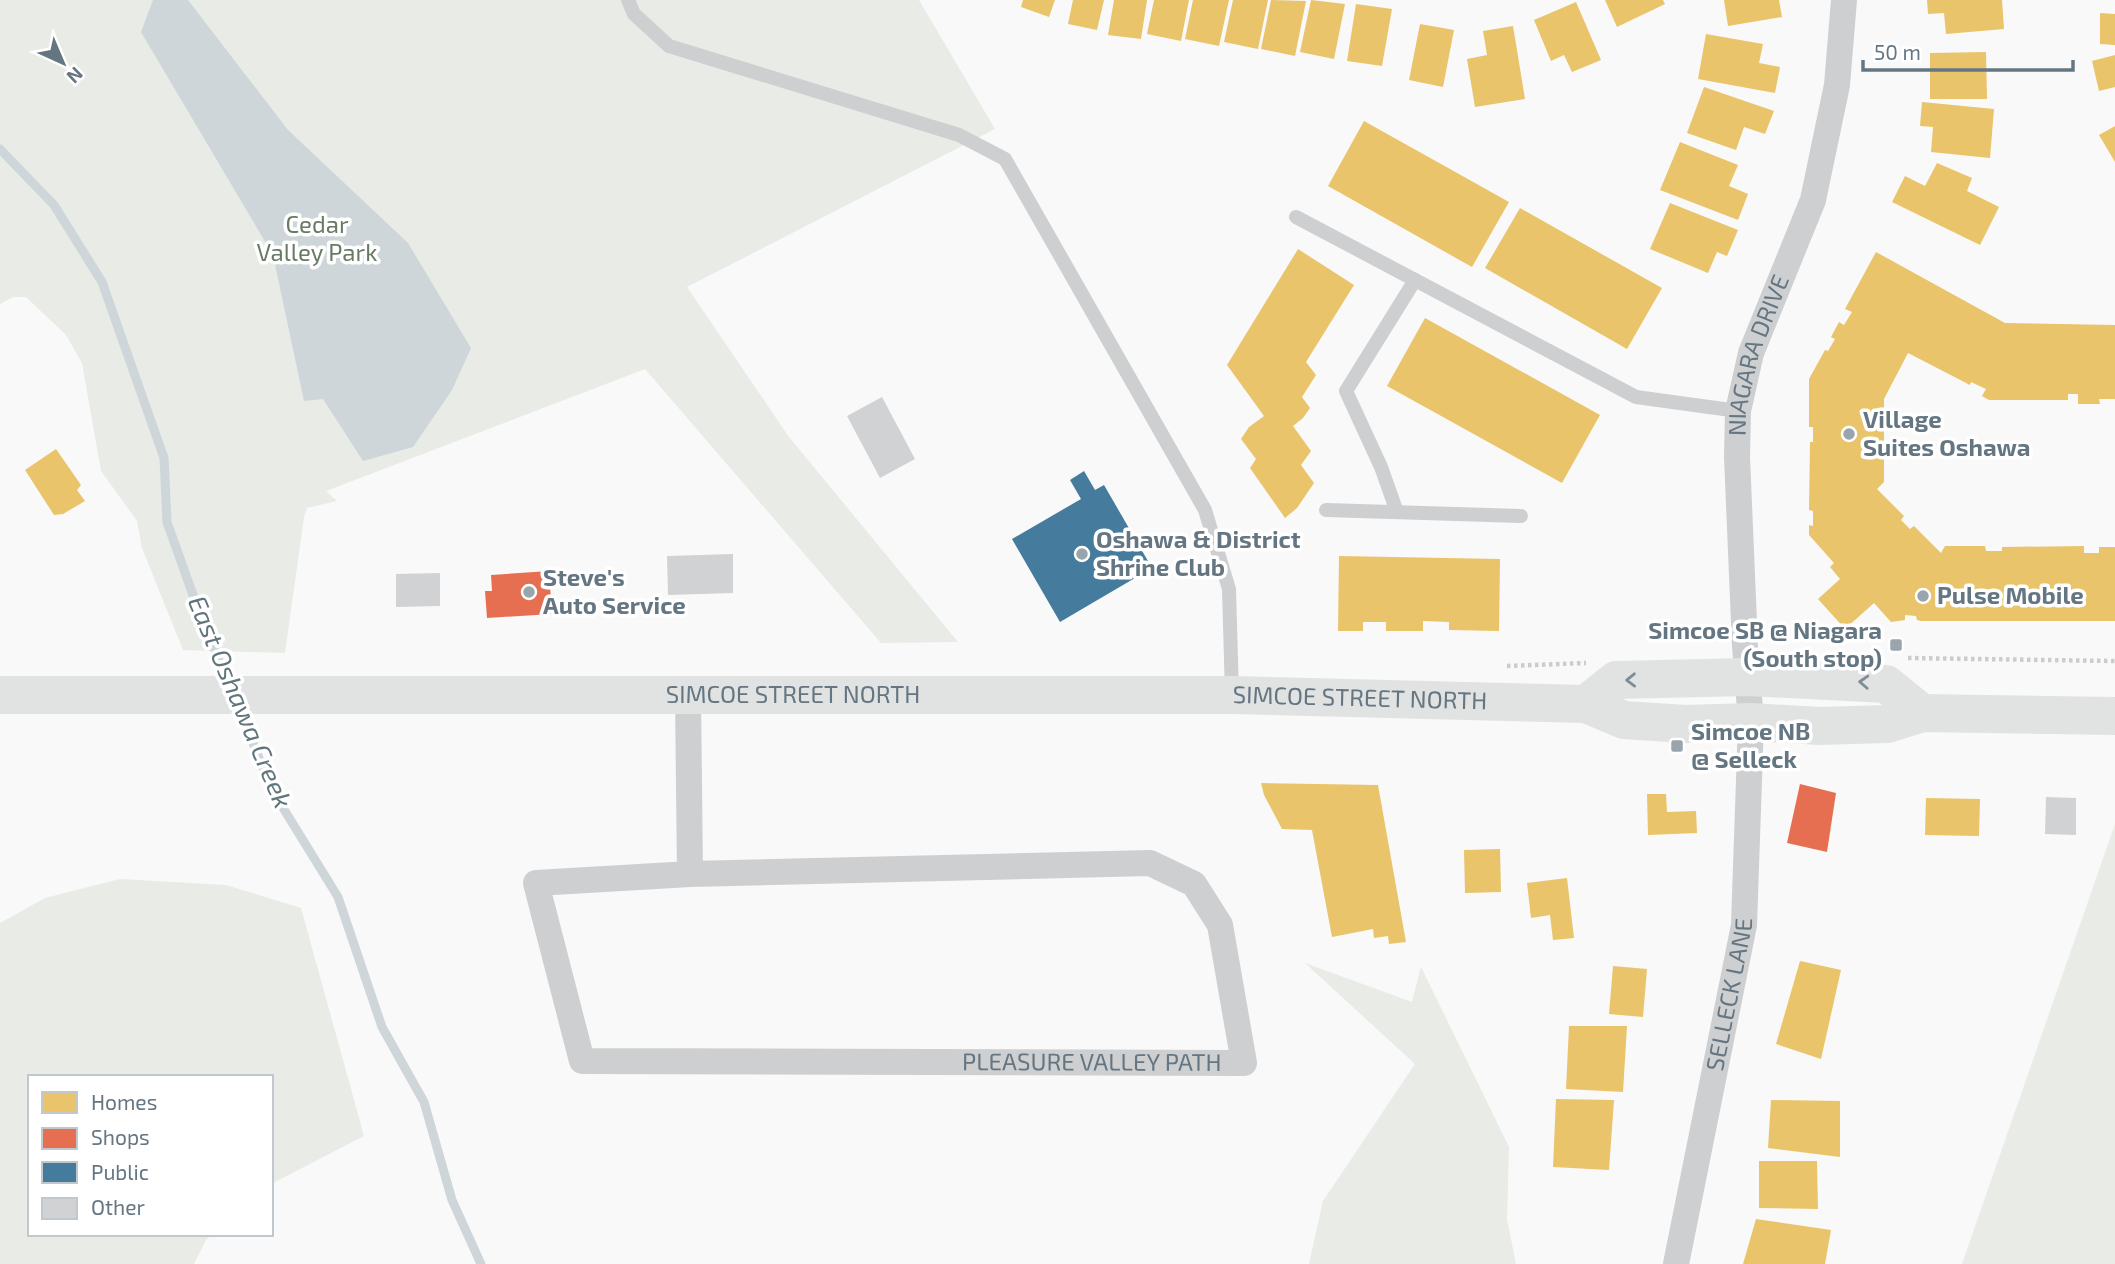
<svg xmlns="http://www.w3.org/2000/svg" width="2115" height="1264" font-family="'Exo 2',sans-serif">
<rect width="100%" height="100%" fill="#f9f9f9"/>
<g fill="#e8ebe6">
<path d="M0,0H919L995,129L687,287L789,437L958,642L881,643L645,369L326,491L337,501L307,508L304,517L285,653L183,650L142,548L137,521L101,471L82,363L66,335L26,297H13L0,304Z"/>
<path d="M2115,824V1264H1962Z"/>
<path d="M120,879L226,885L301,908L364,1136L271,1184V1077H30V1234H212L206,1240L194,1264H0V923L45,898Z"/>
<path d="M1305,963L1412,1002L1421,967L1509,1147L1507,1219L1516,1264H1309L1323,1201L1415,1064Z"/>
</g>
<path fill="#ced6d9" d="M153,0H188L288,130L408,243L471,348L452,390L413,447L363,461L323,399L304,401L273,255L141,32Z"/>
<g fill="#e9c46a">
<path d="M1023,0H1055L1049,17L1021,7Z"/>
<path d="M1073,0H1104L1097,30L1068,24Z"/>
<path d="M1114,0H1147L1141,39L1108,35Z"/>
<path d="M1154,0H1189L1181,41L1147,34Z"/>
<path d="M1193,0H1229L1219,46L1185,39Z"/>
<path d="M1233,0H1268L1258,49L1224,42Z"/>
<path d="M1271,0L1306,1L1295,56L1261,49Z"/>
<path d="M1311,0L1345,4L1334,59L1300,52Z"/>
<path d="M1605,0H1663L1665,4L1617,27Z"/>
<path d="M1724,0H1779L1782,17L1728,26Z"/>
<path d="M1927,0H2002L2004,29L1946,34L1944,13L1928,14Z"/>
<path d="M1576,2L1601,60L1572,72L1564,55L1551,61L1534,20Z"/>
<path d="M1356,4L1392,9L1382,66L1347,61Z"/>
<path d="M2100,13L2115,14V45L2100,44Z"/>
<path d="M1420,24L1454,30L1443,87L1409,80Z"/>
<path d="M1513,26L1525,99L1475,107L1467,59L1487,55L1483,31Z"/>
<path d="M1706,34L1763,44L1759,63L1780,67L1775,93L1698,79Z"/>
<path d="M1986,52L1987,99H1930V53Z"/>
<path d="M2115,55V87L2099,91L2092,61Z"/>
<path d="M1704,87L1774,111L1765,134L1744,127L1736,150L1687,133Z"/>
<path d="M1922,102L1994,109L1990,158L1931,152L1933,127L1920,126Z"/>
<path d="M1364,121L1509,202L1472,267L1328,186Z"/>
<path d="M2115,126V162L2099,135Z"/>
<path d="M1680,142L1738,165L1729,186L1748,194L1738,220L1660,190Z"/>
<path d="M1937,163L1972,178L1967,191L1999,207L1980,245L1892,202L1905,176L1925,186Z"/>
<path d="M1670,203L1738,230L1727,256L1717,252L1708,273L1650,249Z"/>
<path d="M1520,208L1662,288L1627,349L1485,268Z"/>
<path d="M1298,249L1354,285L1306,362L1316,375L1302,397L1310,408L1303,418L1293,426L1311,451L1301,465L1314,483L1297,508L1285,518L1250,468L1256,459L1241,439L1249,427L1264,416L1227,365Z"/>
<path d="M1876,252L2005,323L2115,325V399H2099L2100,404H2078V394H2068V400H1989L1982,396L1986,389L1971,382L1970,385L1908,353L1884,399V482L1877,489L1904,516L1901,520L1910,529L1914,526L1941,553L1945,546H1985L1986,551H2002V547L2084,546V553H2099V547H2115V621H1921L1917,620L1916,616L1905,615V620L1891,622L1874,603L1845,629L1818,599L1840,579L1830,567L1834,563L1809,535V525L1813,526V511L1809,510L1810,442H1813V427H1809V379L1825,350L1828,351L1835,339L1831,337L1839,322L1844,325L1852,312L1845,309Z"/>
<path d="M1425,318L1600,415L1562,483L1387,386Z"/>
<path d="M56,449L81,485L77,490L85,501L63,514L54,515L25,470Z"/>
<path d="M1339,556L1500,559L1499,631L1449,630V622L1423,621V631H1386V622H1363V631H1338Z"/>
<path d="M1261,783L1378,785L1406,942L1389,944L1388,936L1374,938L1373,929L1332,937L1312,830L1282,829L1264,795Z"/>
<path d="M1647,794H1666L1667,812L1696,811L1697,833L1648,835Z"/>
<path d="M1926,798L1980,799L1979,836L1925,835Z"/>
<path d="M1500,849L1501,892L1465,893L1464,850Z"/>
<path d="M1567,878L1574,938L1553,940L1550,915L1531,918L1527,883Z"/>
<path d="M1800,961L1841,970L1821,1059L1776,1044Z"/>
<path d="M1613,966L1647,969L1643,1017L1609,1014Z"/>
<path d="M1569,1026H1627L1623,1092L1566,1089Z"/>
<path d="M1556,1099L1614,1100L1609,1170L1553,1167Z"/>
<path d="M1771,1100L1840,1101V1157L1768,1148Z"/>
<path d="M1759,1161H1817L1818,1209L1759,1208Z"/>
<path d="M1756,1219L1831,1230L1825,1264H1743Z"/>
</g>
<g fill="#e76f51">
<path d="M549,571L552,614L487,618L485,591H492L491,575Z"/>
<path d="M1800,784L1836,793L1827,852L1787,843Z"/>
</g>
<path fill="#457b9d" d="M1084,471L1095,490L1104,485L1152,568L1060,622L1012,539L1081,499L1070,480Z"/>
<g fill="none" stroke-linecap="round" stroke-linejoin="round">
<g stroke="#ced6d9" stroke-width="9">
<path d="M0,149L54,205L102,282L164,458L167,522L198,609L229,684"/>
<path d="M237,704L272,790L338,897L382,1027L424,1102L452,1200L481,1264"/>
</g>
</g>
<g fill="#d0d2d3">
<path d="M882,397L915,459L880,478L847,416Z"/>
<path d="M733,554V593L668,595L667,556Z"/>
<path d="M440,573V606L396,607V574Z"/>
<path d="M2046,797L2076,798V835L2045,834Z"/>
</g>
<g fill="none" stroke-linecap="round" stroke-linejoin="round">
<g stroke="#cbcccd" stroke-width="4.5" stroke-dasharray="3.5 3.5" stroke-linecap="butt">
<path d="M1908,658L2115,661"/>
<path d="M1507,666L1586,663"/>
</g>
<g stroke="#cecfd0" stroke-width="14">
<path d="M628,0L634,14L669,46L959,135L1005,159L1205,510L1229,589L1232,695"/>
<path d="M1296,217L1636,397L1738,411"/>
<path d="M1326,510L1521,516"/>
<path d="M1397,512L1381,467L1346,391L1415,280"/>
</g>
<g stroke="#cecfd0" stroke-width="26">
<path id="s1" d="M688,695L690,874L536,883L582,1061L1244,1063L1220,925L1194,884L1150,863L690,874"/>
<path id="s2" d="M1676,1264L1744,925L1751,722L1745,646L1737,457L1738,411L1751,353L1813,200L1837,85L1844,0"/>
</g>
<g stroke="#e1e2e2" stroke-width="38">
<path id="s3" d="M0,695H1232L1586,704L1624,720L1685,724L1751,722L1820,726L1887,724L1922,713L2115,716"/>
<path d="M1586,704L1616,680L1748,677L1886,684L1922,713"/>
</g>
</g>
<defs><path id="oneway-chevron" d="M-2-3.5L2.5 0L-2 3.5" fill="none" stroke-width="1.6" stroke-linecap="round" stroke-linejoin="round" transform="scale(1.75)"/></defs>
<g stroke="#7e8c96">
<use href="#oneway-chevron" transform="translate(1631 680) rotate(179)"/>
<use href="#oneway-chevron" transform="translate(1864 682) rotate(-177)"/>
</g>
<g fill="#99a4ac" stroke="#fff" stroke-width="2.5">
<circle cx="1849" cy="434" r="7"/>
<circle cx="1082" cy="554" r="7"/>
<circle cx="529" cy="592" r="7"/>
<circle cx="1923" cy="596" r="7"/>
<rect x="1889" y="638" width="14" height="14" rx="3.5"/>
<rect x="1670" y="739" width="14" height="14" rx="3.5"/>
</g>
<g text-anchor="middle" stroke-width="7" stroke-linejoin="round" paint-order="stroke">
<g font-size="24" fill="#687a64" stroke="#fff">
<text x="317" y="233">Cedar<tspan x="317" dy="28">Valley Park</tspan></text>
</g>
<g font-size="24" fill="#657683" stroke="#fff">
<text dy="8" stroke="none"><textPath href="#s2" startOffset="919">NIAGARA DRIVE</textPath></text>
<text dy="8" stroke="none"><textPath href="#s3" startOffset="793">SIMCOE STREET NORTH</textPath></text>
<text dy="8" stroke="none"><textPath href="#s3" startOffset="1360">SIMCOE STREET NORTH</textPath></text>
<text dy="8" stroke="none"><textPath href="#s2" startOffset="275">SELLECK LANE</textPath></text>
<text dy="8" stroke="none"><textPath href="#s1" startOffset="1027">PLEASURE VALLEY PATH</textPath></text>
</g>
<g font-size="24" font-weight="bold" fill="#657683" stroke="#fff" text-anchor="start">
<text x="1863" y="428">Village<tspan x="1863" dy="28">Suites Oshawa</tspan></text>
<text x="1096" y="548">Oshawa &amp; District<tspan x="1096" dy="28">Shrine Club</tspan></text>
<text x="543" y="586">Steve's<tspan x="543" dy="28">Auto Service</tspan></text>
<text x="1937" y="604">Pulse Mobile</text>
<text x="1882" y="639" text-anchor="end">Simcoe SB @ Niagara<tspan x="1882" dy="28">(South stop)</tspan></text>
<text x="1691" y="740">Simcoe NB<tspan x="1691" dy="28">@ Selleck</tspan></text>
</g>
<g font-size="26" font-style="italic" fill="#60757c" stroke="#fff">
<text transform="translate(240 702) rotate(67)" y="9">East Oshawa Creek</text>
</g>
</g>
<rect x="28" y="1075" width="245" height="161" fill="#ffffff" stroke="#c1c8cd" stroke-width="2"/>
<rect x="42" y="1092" width="35" height="21" fill="#e9c46a" stroke="#c1c8cd" stroke-width="2"/>
<text x="91" y="1110" font-size="21" fill="#657683">Homes</text>
<rect x="42" y="1128" width="35" height="21" fill="#e76f51" stroke="#c1c8cd" stroke-width="2"/>
<text x="91" y="1145" font-size="21" fill="#657683">Shops</text>
<rect x="42" y="1162" width="35" height="21" fill="#457b9d" stroke="#c1c8cd" stroke-width="2"/>
<text x="91" y="1180" font-size="21" fill="#657683">Public</text>
<rect x="42" y="1198" width="35" height="21" fill="#d0d2d3" stroke="#c1c8cd" stroke-width="2"/>
<text x="91" y="1215" font-size="21" fill="#657683">Other</text>
<g transform="translate(63 63) rotate(136)" stroke="#ffffff" stroke-width="5" paint-order="stroke">
<path d="M0-5L12 26L0 18L-12 26Z" fill="#657683"/>
<text y="-10" font-size="19" font-weight="bold" text-anchor="middle" fill="#657683">N</text>
</g>
<path d="M1863 60v10h210v-10" fill="none" stroke="#657683" stroke-width="3.5"/>
<text x="1874" y="60" font-size="21" fill="#657683" stroke="#ffffff" stroke-width="5" paint-order="stroke">50 m</text>
</svg>
